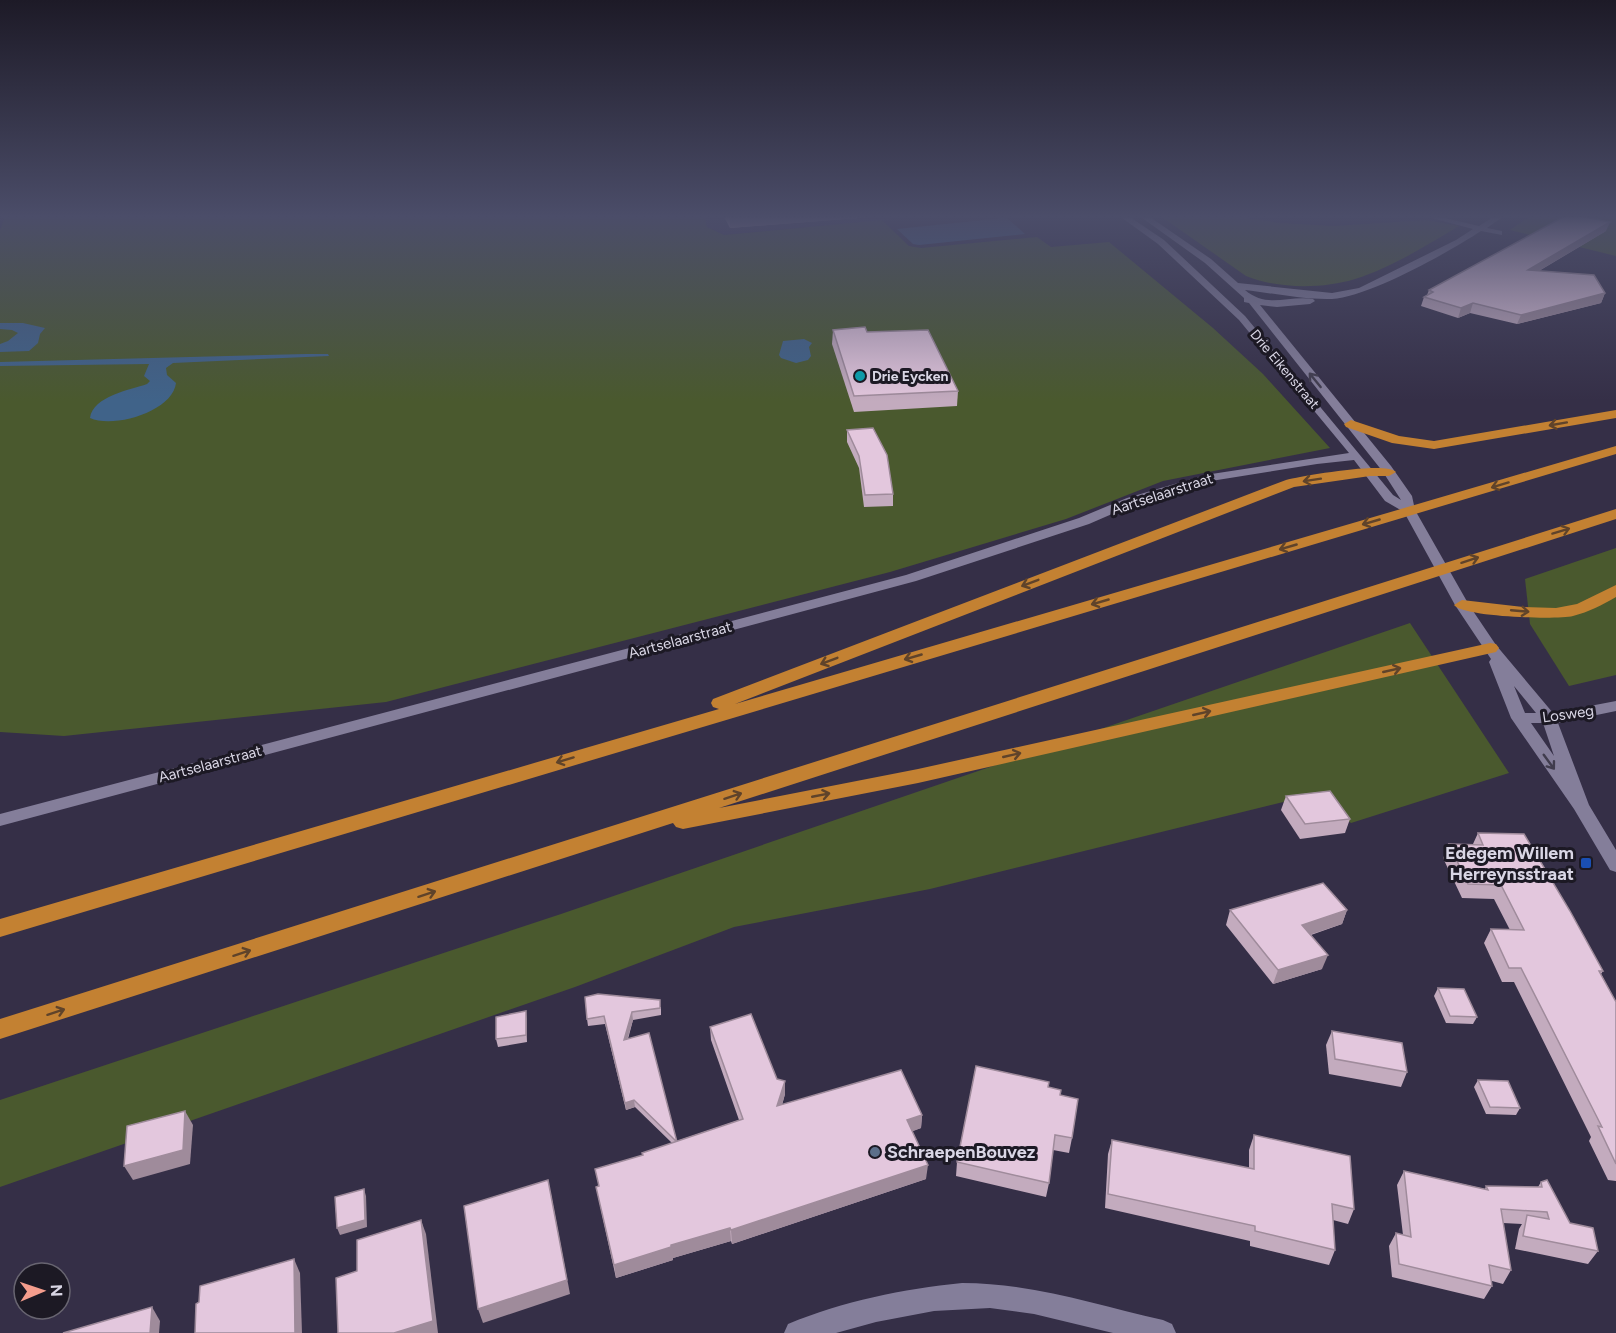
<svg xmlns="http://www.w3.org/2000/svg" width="1616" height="1333" font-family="Figtree,sans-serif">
<rect width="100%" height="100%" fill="#352f47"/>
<path fill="#403856" d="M704,215H891L895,219L724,235L707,227Z"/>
<g fill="#4a592e">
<path d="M6,215H704L707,227L724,235L882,220L909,246L921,248L1037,237L1051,247L1109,242L1213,328L1263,374L1330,448L1163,481L1066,519L890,572L386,702L64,736L0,732V230Z"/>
<path d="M1159,215H1228L1280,223L1334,226L1426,220L1459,226C1427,245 1391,268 1355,279C1323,289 1277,289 1246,276Z"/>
<path d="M1532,215H1616V256L1510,230Z"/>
<path d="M1616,548V675L1569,686L1530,624L1525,579Z"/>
<path d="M1410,623L1509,773L1351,823L1316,794L930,889L734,927L575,987L0,1187V1100L561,914Z"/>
</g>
<g fill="#406389">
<path d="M1003,218L1008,219L1025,234L919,245L913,244L897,229Z"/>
<path d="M0,323H23L45,328L40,334L38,343L29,351L0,352V344L8,341L18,333L12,330L0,329Z"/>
<path d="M804,339L812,343L809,347L811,356L808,360L796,363L781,358L779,355L783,341Z"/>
<path d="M306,354H328L329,356L173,363L166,368L167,375L176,383C173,411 114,429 90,418C93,396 130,390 147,384L150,381L144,376L149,364L0,366V362Z"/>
</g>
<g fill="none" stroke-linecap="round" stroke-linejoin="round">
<g fill="#847e9a" fill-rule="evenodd">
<path d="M1118,215H1127L1164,240L1245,316L1393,495L1401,500L1383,472L1249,303L1244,302V298L1205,263L1138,215H1147L1211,259L1238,283L1332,293L1359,288L1456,240L1473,229L1420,215H1432L1479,226L1496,215H1505L1487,228L1502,231V235L1481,231C1449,252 1369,297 1332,299C1305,300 1272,293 1245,290C1267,309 1288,295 1313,299L1315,301L1310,304L1277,307L1260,305L1391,466L1412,496L1415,510L1469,605L1496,645L1553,713L1616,701V711L1558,723L1589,805L1616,850V872L1610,870L1574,809L1511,718L1489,662L1491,659L1455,605L1404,512L1385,501L1354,460L1317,464L1211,481L1135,504L1089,524L916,581L0,826V814L906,575L1079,518L1127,498L1205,475L1349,453L1239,320L1158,244ZM1514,686L1536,713H1525ZM1531,723H1543L1554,756Z"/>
<path d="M962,1283C1032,1283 1096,1305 1163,1320L1172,1324L1176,1333H1113L1034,1314L990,1308L934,1311L876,1322L836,1333H784L788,1324C843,1301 903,1289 962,1283Z"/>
</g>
<g fill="#c38132" fill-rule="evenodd">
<path d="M1616,410V418L1434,449L1392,443L1346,427L1344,424L1351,420L1399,436L1434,441Z"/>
<path d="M1616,446V454L0,937V919L719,709L713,707L711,703L713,699L1286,480C1303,476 1386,461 1396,472L1389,476H1370L1294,487L735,704Z"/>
<path d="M1616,509V519L719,808L918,769L1490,643L1496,644L1499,648L1496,652L918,783L683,829L676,827L673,823L0,1039V1019Z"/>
<path d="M1616,585V597C1602,605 1589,612 1573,616C1556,620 1463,617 1454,605L1462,600L1523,607L1556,608L1577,604Z"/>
</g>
</g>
<g fill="#c3abbe">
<path d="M723,215H884V216L730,228Z"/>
<path d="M1606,231L1539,271L1605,293L1601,303L1517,324L1470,313L1458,318L1421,306L1424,297L1427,295L1429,290Z"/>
<path d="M833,330L867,332L958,391L957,406L854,412L832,344Z"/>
<path d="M847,430L893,494V506L864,507L859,468L847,442Z"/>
<path d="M1286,796L1350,819L1345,833L1300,839L1281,810Z"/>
<path d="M1478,833L1603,971L1601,974L1616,1002V1181L1608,1180L1589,1141L1591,1137L1514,982H1502L1484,943L1491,929L1510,930L1494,899L1462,898L1443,858L1449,844H1473Z"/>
<path d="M1230,910H1347L1342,924L1311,935L1322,969L1273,984L1226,925Z"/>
<path d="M1438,988L1477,1017L1473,1024L1446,1023L1434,996Z"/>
<path d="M661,1007V1015L633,1020L628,1039L677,1141L739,1120L711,1040L710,1027L777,1079L785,1081V1094L782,1105L922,1115L921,1128L912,1131L926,1179L732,1244L731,1241L673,1258V1260L616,1278L596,1187L643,1155L672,1143L635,1107L626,1110L605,1024L588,1026L587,1019Z"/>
<path d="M527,1019V1042L498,1047L496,1039Z"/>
<path d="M1332,1031L1407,1072L1401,1087L1329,1074L1326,1045Z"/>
<path d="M1478,1080L1520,1108L1516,1115L1486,1114L1474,1087Z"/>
<path d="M1048,1087L1060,1095L1072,1138L1069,1153L1053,1150L1049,1183L1046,1197L956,1176L957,1162Z"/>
<path d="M1254,1135L1354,1209L1348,1224L1333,1220L1335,1250L1329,1265L1250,1246V1241L1105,1208L1108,1154L1112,1140L1249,1168V1150Z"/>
<path d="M1404,1171L1485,1189L1486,1186L1538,1187L1541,1182L1570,1223L1598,1251L1588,1264L1515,1249L1519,1229L1522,1224L1503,1223L1511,1270L1503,1284L1492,1281V1286L1484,1299L1392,1277L1389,1246L1396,1233L1403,1235L1397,1185Z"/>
</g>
<g fill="#9f8b9b">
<path d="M730,215H884V216L730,228Z"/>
<path d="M1610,222L1606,231L1525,279L1528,270Z"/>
<path d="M1605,293L1601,303L1517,324L1521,315Z"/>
<path d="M1473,303L1470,313L1458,318L1461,308Z"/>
<path d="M1347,910L1342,924L1297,939L1302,925Z"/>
<path d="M1328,955L1322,969L1273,984L1278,970Z"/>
<path d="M526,1011L527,1019V1042L526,1035Z"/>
<path d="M632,1012L633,1020L625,1047L624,1040Z"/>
<path d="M785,1081V1094L778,1119L777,1106Z"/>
<path d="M634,1100L635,1107L626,1110L625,1103Z"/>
<path d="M185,1111L193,1125L190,1164L133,1180L124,1166Z"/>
<path d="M922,1115L921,1128L906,1134L907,1120Z"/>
<path d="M928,1165L926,1179L732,1244L731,1230Z"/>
<path d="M364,1189L366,1196L367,1227L340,1235L337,1228Z"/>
<path d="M551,1194L570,1294L483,1323L478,1309Z"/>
<path d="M421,1220L426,1234L438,1333H394Z"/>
<path d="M730,1228L731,1241L673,1258V1260L616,1278L614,1265L671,1245Z"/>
<path d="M294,1259L300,1273L302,1333H295Z"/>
<path d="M152,1307L160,1321L159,1333H150Z"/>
</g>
<g fill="#e3c7dd" stroke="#9f8b9b" stroke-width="1.5">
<path d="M1567,215H1575L1610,222L1528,270L1594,275L1605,293L1521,315L1473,303L1461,308L1424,297L1433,292L1429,290Z"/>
<path d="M865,327L867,332L928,330L958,391L854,396L833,330Z"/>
<path d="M873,428L887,455L893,494L865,495L859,456L847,430Z"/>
<path d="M1330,791L1350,819L1305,824L1286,796Z"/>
<path d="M1478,833L1524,834L1570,911L1603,971H1599L1616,1002V1164L1598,1126L1602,1127L1521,968H1509L1491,929L1524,930L1501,885L1468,884L1449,844L1483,845Z"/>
<path d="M1323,883L1347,910L1302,925L1328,955L1278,970L1230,910Z"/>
<path d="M1438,988L1464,989L1477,1017L1450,1016Z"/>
<path d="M598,994L660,1000V1008L632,1012L624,1040L649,1033L677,1142L634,1100L625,1103L604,1016L587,1019L585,997Z"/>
<path d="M526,1011V1035L496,1039V1017Z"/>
<path d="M751,1014L777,1079L785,1081L777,1106L901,1070L922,1115L907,1120L928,1165L731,1230L730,1228L671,1245V1247L614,1265L596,1187L599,1186L595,1169L643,1155L642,1153L743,1119L710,1027Z"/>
<path d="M1332,1031L1402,1043L1407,1072L1335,1059Z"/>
<path d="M976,1066L1049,1082L1048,1087L1061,1090L1060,1095L1078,1099L1072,1138L1055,1135L1049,1183L957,1162Z"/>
<path d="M1478,1080L1508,1081L1520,1108L1490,1107Z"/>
<path d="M185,1111L183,1150L124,1166L127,1126Z"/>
<path d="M1254,1135L1350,1156L1354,1209L1332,1204L1335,1250L1255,1231V1226L1108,1194L1112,1140L1254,1169Z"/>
<path d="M1404,1171L1488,1190L1486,1186L1542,1187L1541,1182L1547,1180L1570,1223L1593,1228L1598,1251L1523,1236L1527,1215L1549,1219L1547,1212L1501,1209L1511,1270L1489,1265L1492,1286L1399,1264L1396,1233L1411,1237Z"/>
<path d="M548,1180L567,1280L478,1309L464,1206Z"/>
<path d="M364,1189L365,1220L337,1228L335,1197Z"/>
<path d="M421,1220L433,1321L394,1333H338L336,1278L357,1271V1240Z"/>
<path d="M294,1259L295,1333H195L196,1304L199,1302L200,1286Z"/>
<path d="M152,1307L150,1333H63Z"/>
</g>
<defs><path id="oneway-shaft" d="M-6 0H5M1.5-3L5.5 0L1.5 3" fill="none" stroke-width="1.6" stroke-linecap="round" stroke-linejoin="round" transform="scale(1.5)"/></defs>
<g stroke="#403c4d">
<use href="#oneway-shaft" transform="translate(1315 380) rotate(-129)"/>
<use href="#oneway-shaft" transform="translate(1549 762) rotate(54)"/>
</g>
<g stroke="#5f432a">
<use href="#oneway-shaft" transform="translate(1558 424) rotate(170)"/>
<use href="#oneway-shaft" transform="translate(1312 480) rotate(171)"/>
<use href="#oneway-shaft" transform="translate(1500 485) rotate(163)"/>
<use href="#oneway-shaft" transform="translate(1371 522) rotate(164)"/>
<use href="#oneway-shaft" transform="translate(1561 531) rotate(-17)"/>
<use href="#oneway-shaft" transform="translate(1288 547) rotate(164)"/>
<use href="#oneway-shaft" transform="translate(1470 560) rotate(-18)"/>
<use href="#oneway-shaft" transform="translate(1030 583) rotate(159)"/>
<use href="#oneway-shaft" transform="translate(1100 602) rotate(164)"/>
<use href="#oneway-shaft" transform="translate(1520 611) rotate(5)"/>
<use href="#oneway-shaft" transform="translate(913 657) rotate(164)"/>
<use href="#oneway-shaft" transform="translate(829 661) rotate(159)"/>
<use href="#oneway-shaft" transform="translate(1392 670) rotate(-13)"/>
<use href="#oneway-shaft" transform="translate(1202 713) rotate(-13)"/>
<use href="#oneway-shaft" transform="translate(1012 755) rotate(-13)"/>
<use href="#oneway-shaft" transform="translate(565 760) rotate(163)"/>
<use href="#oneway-shaft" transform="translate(821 795) rotate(-11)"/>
<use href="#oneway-shaft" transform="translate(733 796) rotate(-18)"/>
<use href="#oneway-shaft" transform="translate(427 894) rotate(-18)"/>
<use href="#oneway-shaft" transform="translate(242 953) rotate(-18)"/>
<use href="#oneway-shaft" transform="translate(56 1012) rotate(-18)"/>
</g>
<linearGradient id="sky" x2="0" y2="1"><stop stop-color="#1d1a27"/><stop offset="0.54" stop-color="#4b4d69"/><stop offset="1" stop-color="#4b4d69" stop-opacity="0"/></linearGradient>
<rect width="1616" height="401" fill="url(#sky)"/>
<circle fill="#0f9aa8" stroke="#1c1924" stroke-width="2" cx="860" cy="376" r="6"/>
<rect fill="#1a4fb4" stroke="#1c1924" stroke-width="2" x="1580" y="857" width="12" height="12" rx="3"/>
<circle fill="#5c6f8a" stroke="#1c1924" stroke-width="2" cx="875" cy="1152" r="6"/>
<g text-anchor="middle" stroke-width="6" stroke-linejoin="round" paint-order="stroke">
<g font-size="14" fill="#d9d6e5" stroke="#1c1924">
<text transform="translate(1285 369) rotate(50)" y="5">Drie Eikenstraat</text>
</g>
<g font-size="14" font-weight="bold" fill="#d9d6e5" stroke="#1c1924" text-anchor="start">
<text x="872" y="381">Drie Eycken</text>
</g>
<g font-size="15" fill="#d9d6e5" stroke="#1c1924">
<text transform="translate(1162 494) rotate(-18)" y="5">Aartselaarstraat</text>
<text transform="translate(680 640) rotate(-15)" y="5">Aartselaarstraat</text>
<text transform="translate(1568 714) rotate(-8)" y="5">Losweg</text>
<text transform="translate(210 764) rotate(-15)" y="5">Aartselaarstraat</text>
</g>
<g font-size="18" font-weight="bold" fill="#d9d6e5" stroke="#1c1924" text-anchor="end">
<text x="1574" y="859">Edegem Willem<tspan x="1574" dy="21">Herreynsstraat</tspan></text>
<text x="887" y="1158" text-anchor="start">SchraepenBouvez</text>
</g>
</g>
<g transform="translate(42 1291) rotate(88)"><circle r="28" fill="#1c1924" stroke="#686571" stroke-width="1.5"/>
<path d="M0-4.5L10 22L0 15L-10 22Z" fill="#f49d8d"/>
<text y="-9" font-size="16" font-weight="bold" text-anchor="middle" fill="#d9d6e5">N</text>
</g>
</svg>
